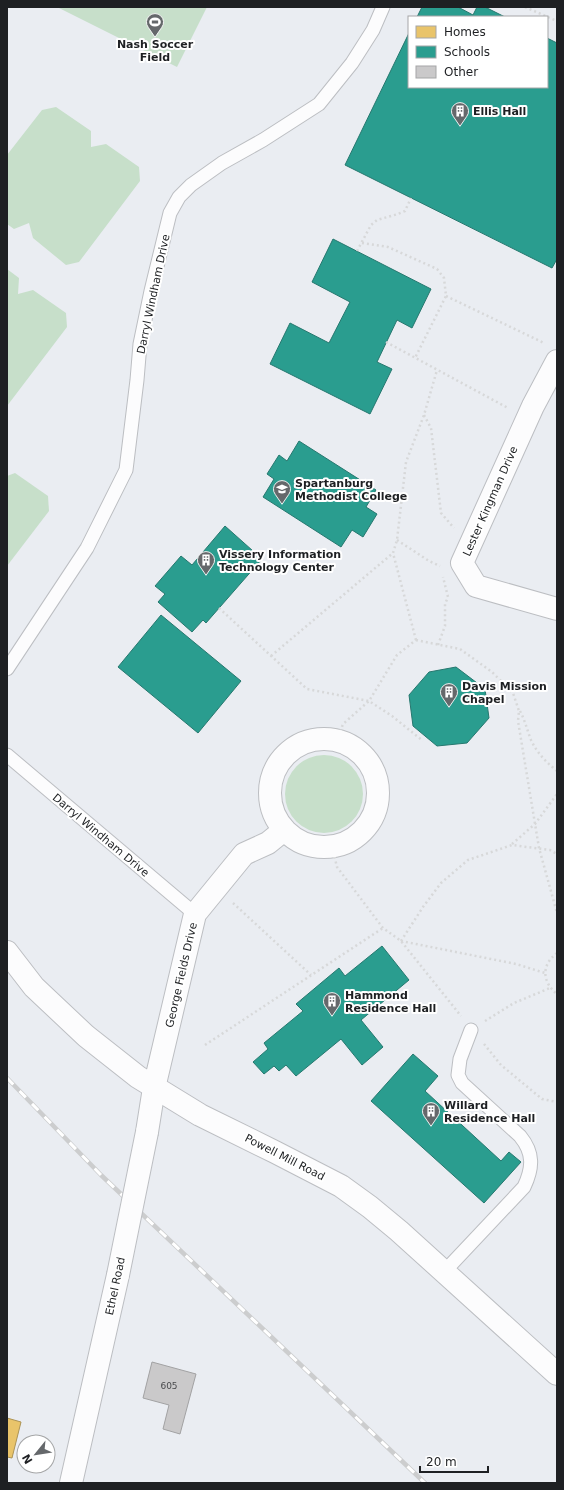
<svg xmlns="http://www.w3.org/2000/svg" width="564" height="1490" font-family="'DejaVu Sans',sans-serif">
<rect width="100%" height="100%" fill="#eaedf2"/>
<g fill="#c7dfca">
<path d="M57,7H207L177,67Z"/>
<path d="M56,107L91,131V147L106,144L139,167L140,181L79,262L66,265L33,238L29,223L14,229L7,224V155L42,110Z"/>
<path d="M7,269L19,278L18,294L33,290L66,313L67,327L7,406Z"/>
<path d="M15,473L48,496L49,511L7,566V476Z"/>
<circle cx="324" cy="794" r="39"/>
</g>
<path fill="#e9c46a" stroke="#ac9355" d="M7,1418L21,1422L12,1458L7,1457Z"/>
<g fill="#2a9d8f" stroke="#26786f">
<path d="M422,7H458L473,15L477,7H485L505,17H417Z"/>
<path d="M409,33V87H547V38L557,43V259L552,268L345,165Z"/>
<path d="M333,239L431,289L412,328L397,320L377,362L392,369L370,414L270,364L290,323L329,343L350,302L312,282Z"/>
<path d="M299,441L376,490L366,507L377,514L363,537L352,530L341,547L263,497L274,479L267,474L279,455L287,461Z"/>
<path d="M225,526L262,559L206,623L203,620L192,632L158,602L165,594L155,586L181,556L192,565Z"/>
<path d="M161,615L241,681L198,733L118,667Z"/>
<path d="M456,667L485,689L489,718L467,743L437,746L413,726L409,695L429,672Z"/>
<path d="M382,946L409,980L361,1020L383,1047L362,1065L341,1039L296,1076L286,1065L279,1071L274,1066L264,1074L253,1062L268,1049L264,1043L303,1011L296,1004L339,968L345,976Z"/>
<path d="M413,1054L438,1076L425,1091L501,1161L509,1152L521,1162L484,1203L371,1101Z"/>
</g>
<path fill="#cac9ca" stroke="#a2a2a3" d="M152,1362L196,1374L180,1434L163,1429L169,1405L143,1398Z"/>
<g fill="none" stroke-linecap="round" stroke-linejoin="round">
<g stroke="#bcbec2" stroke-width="15">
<g id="service">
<path d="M7,669L87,548L126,470L137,380L140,344L151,291L170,213L179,197L191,185L222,163L263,140L319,104L352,63L373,30L383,7"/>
<path d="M7,755L195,914"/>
<path d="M444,1272L524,1187C533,1168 534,1153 520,1136L462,1083L458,1075L460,1059L471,1030"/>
</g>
</g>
<g stroke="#bcbec2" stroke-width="24">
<g id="minor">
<path d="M557,361L533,406L462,563L476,586L557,609"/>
<circle cx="324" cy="793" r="54"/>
<path d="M147,1132L154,1088L195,914L244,854L268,843L284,830"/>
<path d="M71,1483L118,1275"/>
</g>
</g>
<g stroke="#bcbec2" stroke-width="24">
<path id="tertiary" d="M7,952L34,987L86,1036L138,1077L200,1115L275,1152L341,1186L370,1207L399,1231L557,1374"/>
</g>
<g stroke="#d7d8d9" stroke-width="2.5" stroke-dasharray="2 3" stroke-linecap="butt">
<path d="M525,7L557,21"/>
<path d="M362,243L388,247L437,269L444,278L446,296L415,358"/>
<path d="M357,251L371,225L377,220L398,214L405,211L411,198"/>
<path d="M446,296L544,343"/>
<path d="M386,342L508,408"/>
<path d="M424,415L431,428L441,513L454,528"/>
<path d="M397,540L429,561L440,566"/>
<path d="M219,608L307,689L369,701L392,716L423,741"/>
<path d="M416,640L460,649L492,672L513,693L519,711L518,721L539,848L557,913"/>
<path d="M416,640L393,553L397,540L406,462L424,415L437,370"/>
<path d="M438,645L445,626V604L448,597L443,577"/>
<path d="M271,656L393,553"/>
<path d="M520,711C525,720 527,730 531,740C537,753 546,762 557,771"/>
<path d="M337,741L343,724L369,701L397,655L416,640"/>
<path d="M512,844L535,824L557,794"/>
<path d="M332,847L337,867L383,928L401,941L461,1016"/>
<path d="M233,903L311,975"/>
<path d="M401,941L423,907L441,883L468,860L512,845L550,850L557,854"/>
<path d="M401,941L516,964L545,973"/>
<path d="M557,953C541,965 542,982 557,994"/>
<path d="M485,1021L514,1003L550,988"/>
<path d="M484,1044L501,1065L542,1099L557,1102"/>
<path d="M205,1045L383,928"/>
</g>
<use href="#service" stroke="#fcfcfd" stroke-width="13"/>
<use href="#minor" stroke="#fcfcfd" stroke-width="22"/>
<use href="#tertiary" stroke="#fcfcfd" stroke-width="22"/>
<g stroke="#cccdce" stroke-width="4.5">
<path id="rail" d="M7,1078L101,1175L425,1483"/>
</g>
<use href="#rail" stroke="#fff" stroke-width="3" stroke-dasharray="9" stroke-linecap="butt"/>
<g stroke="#bcbec2" stroke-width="24" stroke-linecap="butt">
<path id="minor-bridge" d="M118,1275L147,1132"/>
</g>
<use href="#minor-bridge" stroke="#fcfcfd" stroke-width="22"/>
</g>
<defs>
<g id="stadium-pin" transform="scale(0.9)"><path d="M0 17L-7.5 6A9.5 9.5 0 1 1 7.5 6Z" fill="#65686b" stroke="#fff"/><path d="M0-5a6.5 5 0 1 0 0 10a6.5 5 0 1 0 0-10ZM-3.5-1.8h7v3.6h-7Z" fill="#fff"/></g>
<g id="building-pin" transform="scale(0.9)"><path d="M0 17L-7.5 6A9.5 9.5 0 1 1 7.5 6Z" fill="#65686b" stroke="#fff"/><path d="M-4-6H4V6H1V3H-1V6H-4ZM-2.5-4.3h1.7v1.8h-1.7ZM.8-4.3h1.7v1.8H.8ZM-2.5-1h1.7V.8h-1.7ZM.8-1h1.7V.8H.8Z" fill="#fff"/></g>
<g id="university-pin" transform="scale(0.9)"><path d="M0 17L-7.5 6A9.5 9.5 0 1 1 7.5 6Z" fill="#65686b" stroke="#fff"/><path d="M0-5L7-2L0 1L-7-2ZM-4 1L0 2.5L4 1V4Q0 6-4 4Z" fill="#fff"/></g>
</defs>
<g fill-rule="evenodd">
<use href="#stadium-pin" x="155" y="22"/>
<use href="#building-pin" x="460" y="111"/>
<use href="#university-pin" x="282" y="489"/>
<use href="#building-pin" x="206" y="560"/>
<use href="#building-pin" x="449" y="692"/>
<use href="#building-pin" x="332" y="1001"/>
<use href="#building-pin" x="431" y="1111"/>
</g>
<g text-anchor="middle" stroke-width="4" stroke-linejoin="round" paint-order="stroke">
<g font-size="9" fill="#494a4d">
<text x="169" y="1389">605</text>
</g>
<g font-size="11" font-weight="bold" fill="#1e2023" stroke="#fff" text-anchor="start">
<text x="155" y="48" text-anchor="middle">Nash Soccer<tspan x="155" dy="13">Field</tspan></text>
<text x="473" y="115">Ellis Hall</text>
<text x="295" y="487">Spartanburg<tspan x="295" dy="13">Methodist College</tspan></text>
<text x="219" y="558">Vissery Information<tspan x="219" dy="13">Technology Center</tspan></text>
<text x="462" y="690">Davis Mission<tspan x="462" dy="13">Chapel</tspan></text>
<text x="345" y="999">Hammond<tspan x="345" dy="13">Residence Hall</tspan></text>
<text x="444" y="1109">Willard<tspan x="444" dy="13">Residence Hall</tspan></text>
</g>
<g font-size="11" fill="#1e2023" stroke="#fff">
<text transform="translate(153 294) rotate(-78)" y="4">Darryl Windham Drive</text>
<text transform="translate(490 501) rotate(-66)" y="4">Lester Kingman Drive</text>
<text transform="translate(101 835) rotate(40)" y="4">Darryl Windham Drive</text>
<text transform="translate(181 975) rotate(-77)" y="4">George Fields Drive</text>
<text transform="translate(285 1157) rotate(27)" y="4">Powell Mill Road</text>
<text transform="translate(115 1286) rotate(-78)" y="4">Ethel Road</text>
</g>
</g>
<rect width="564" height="1490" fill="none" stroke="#1e2023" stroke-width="16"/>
<rect x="408" y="16" width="140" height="72" fill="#ffffff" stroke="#a5a6a7"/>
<rect x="416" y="26" width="20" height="12" fill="#e9c46a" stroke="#a5a6a7"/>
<text x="444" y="36" font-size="12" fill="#1e2023">Homes</text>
<rect x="416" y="46" width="20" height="12" fill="#2a9d8f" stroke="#a5a6a7"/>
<text x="444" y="56" font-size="12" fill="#1e2023">Schools</text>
<rect x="416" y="66" width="20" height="12" fill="#cac9ca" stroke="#a5a6a7"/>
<text x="444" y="76" font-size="12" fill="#1e2023">Other</text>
<g transform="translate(36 1454) rotate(240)"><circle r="19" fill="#ffffff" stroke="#a5a6a7"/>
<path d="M0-3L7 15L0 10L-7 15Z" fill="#65686b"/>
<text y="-6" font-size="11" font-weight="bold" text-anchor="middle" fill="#1e2023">N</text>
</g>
<path d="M420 1466v6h68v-6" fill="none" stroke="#1e2023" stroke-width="2"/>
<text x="426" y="1466" font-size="12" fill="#1e2023" stroke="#ffffff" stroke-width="3" paint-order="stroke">20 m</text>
</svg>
